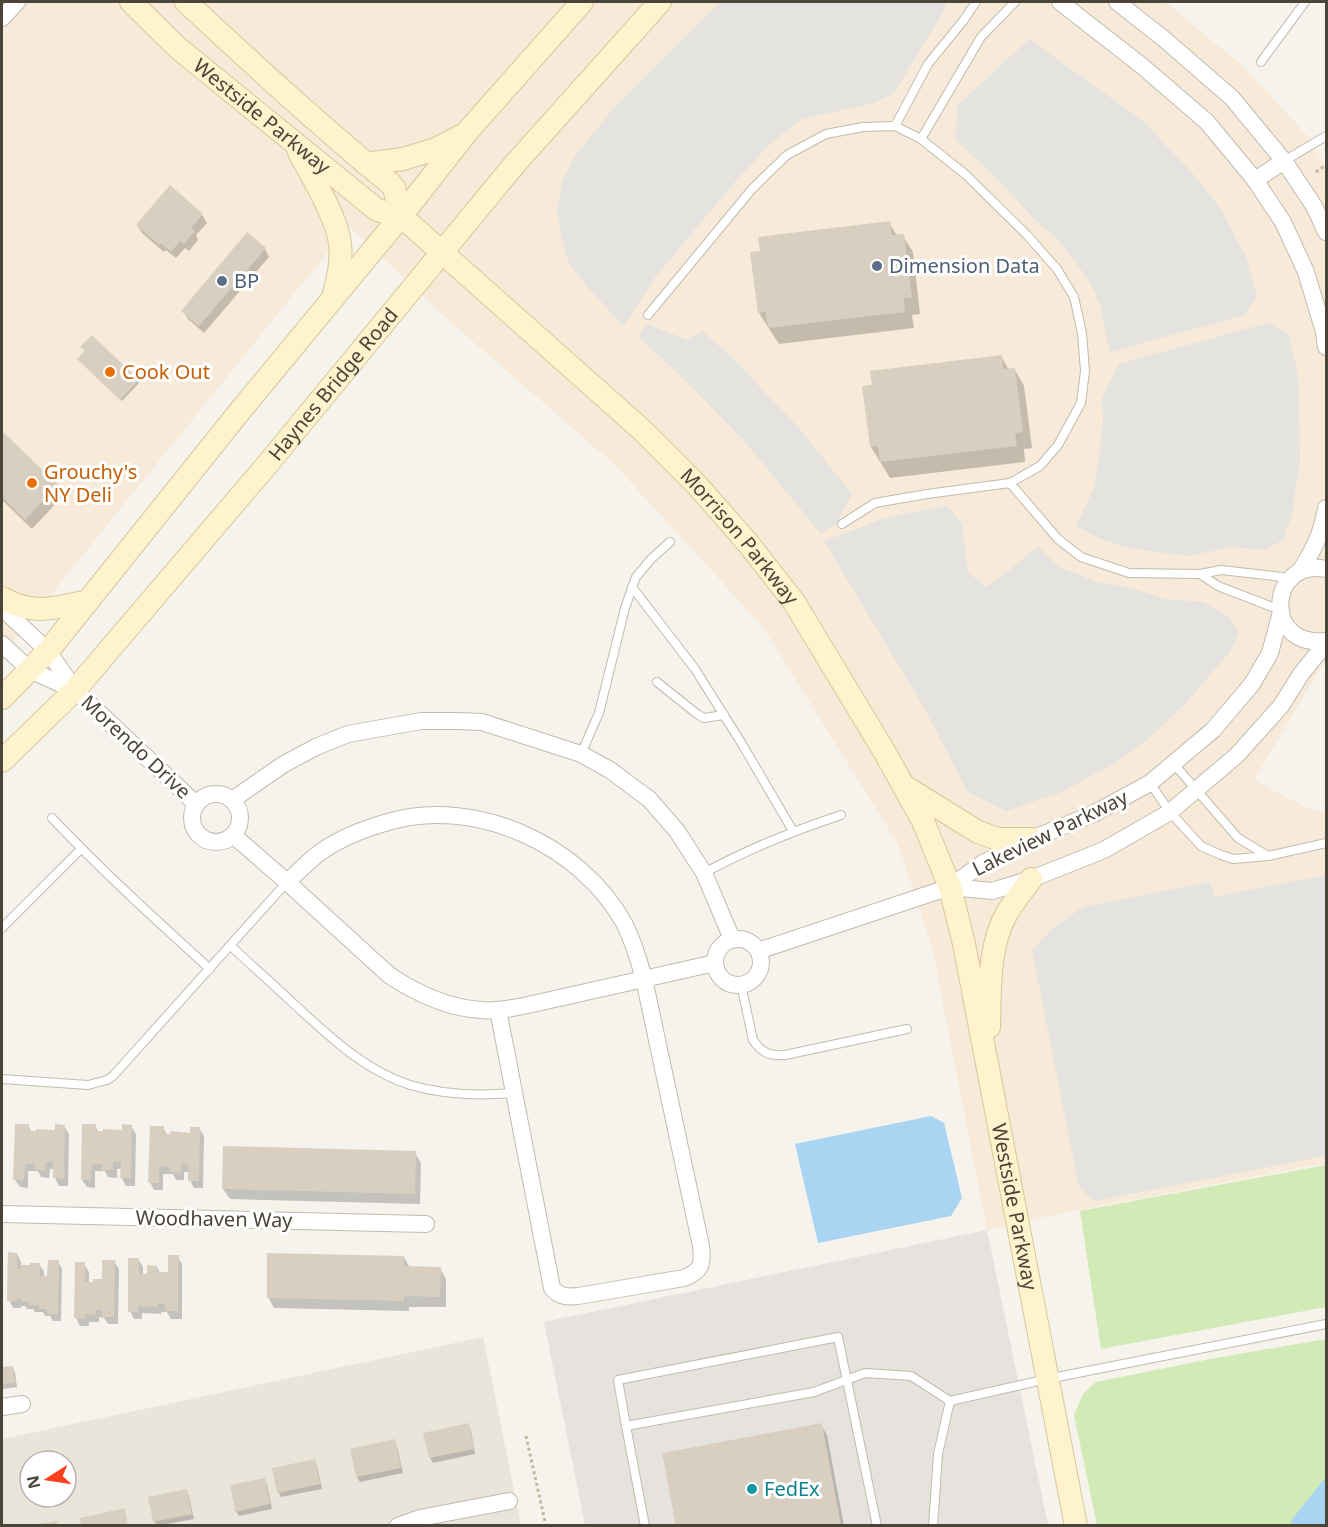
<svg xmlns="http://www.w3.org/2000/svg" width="1328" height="1527" font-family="'Noto Sans',sans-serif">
<rect width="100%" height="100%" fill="#f6f3ec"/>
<path fill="#eae5da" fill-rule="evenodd" d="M483,1337L521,1525H2V1439ZM30,1461H66V1497H30Z"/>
<path fill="#f7ead8" d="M2,2H1165L1243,66L1312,141L1326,169V659L1254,780L1311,810L1326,811V1163L1044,1217L987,1230L932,947L898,844L763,627L615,465L446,318L349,226L2,655Z"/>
<path fill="#e6e2dd" d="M987,1230L1048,1525H585L544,1322Z"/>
<g fill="#d2eab5">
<path d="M1326,1165V1307L1101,1349L1080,1211Z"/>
<path d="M1326,1339V1525H1097L1074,1415L1083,1394L1096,1382L1210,1359Z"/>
</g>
<g fill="#e5e3e0">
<path d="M721,2H946L945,9L894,93L874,103L802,119L770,144L734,183L656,276L624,326L589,289L569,263L561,234L557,212L562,182L573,159L616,105Z"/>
<path d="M1029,39L1142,120L1194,175L1219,206L1247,259L1257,296L1245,315L1110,352L1100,305L1091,284L1072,257L1057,239L1037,222L999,181L955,139L958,105Z"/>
<path d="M1267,323L1288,333L1297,369L1299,401L1300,460L1292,515L1283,540L1265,550L1232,547L1189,556L1133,549L1105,541L1076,526L1094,488L1098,465L1103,422L1102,398L1119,364Z"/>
<path d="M647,324L687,340L703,331L735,361L799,428L852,494L836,524L821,534L747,444L690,385L638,336Z"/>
<path d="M947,506L962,523L966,560L969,573L986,587L1009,571L1038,546L1057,566L1097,582L1134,589L1165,599L1204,602L1229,617L1239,633L1230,652L1185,704L1146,741L1114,763L1062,792L1006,811L968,792L922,704L824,541L879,520L907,513Z"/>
<path d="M1326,875V1156L1094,1201L1079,1187L1032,950L1053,928L1083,907L1210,882L1214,897Z"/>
</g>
<g fill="#a9d4f2">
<path d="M931,1116L944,1123L962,1198L951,1216L818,1243L795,1144Z"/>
<path d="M1326,1477V1525H1290L1293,1518Z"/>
</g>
<g fill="#0003">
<path d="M202,215L207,223L196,235L198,240L189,251L185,248L176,258L166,250L164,252L142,233L137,225Z"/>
<path d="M889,222L897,236H903L913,252L920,314L912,315L914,328L779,344L759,313L752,253Z"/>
<path d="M265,249L269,257L204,333L188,319L183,311Z"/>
<path d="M1001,356L1009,370H1015L1024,386L1032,448L1024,449L1025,462L890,478L871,447L864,387Z"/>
<path d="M80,361L138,381L139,383L122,401Z"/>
<path d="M2,433L57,486L63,496L32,529L2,500Z"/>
<path d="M28,1125L32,1133L56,1132L64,1126L69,1134L68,1186H59L55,1178V1169H50L49,1178L41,1177L38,1171H28V1188L20,1187L15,1180Z"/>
<path d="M95,1125L99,1133L123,1132L131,1126L136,1134L135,1186H126L122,1178V1169H117V1178L108,1177L105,1171H95V1188L87,1187L82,1180Z"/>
<path d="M163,1128L167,1135L191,1134L199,1128L204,1136L203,1188H194L190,1180V1172H184V1180H176L173,1174H163V1190H154L150,1182Z"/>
<path d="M415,1153L421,1163L420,1204L230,1199L223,1189Z"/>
<path d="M17,1254L21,1262V1267L39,1264L44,1272V1278H49L58,1261L62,1269L61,1321H53L50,1316H45L43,1312H35L33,1309H27L25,1306H21V1308H13L9,1300Z"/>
<path d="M178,1257L182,1264V1319H171L167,1312H161V1314L142,1313V1319H134L130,1311L138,1259L143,1267V1275L148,1276L157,1267L160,1273H170Z"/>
<path d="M404,1257L410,1268H440L446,1279V1307H409V1311L274,1308L268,1297Z"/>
<path d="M114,1261L119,1269L118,1324H108L104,1318L99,1317V1322H89V1326H80L76,1318L84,1264L89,1272V1284H95L103,1281Z"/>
<path d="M12,1367L15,1372L17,1387L2,1389V1368Z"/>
<path d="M468,1425L471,1430L475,1454L433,1463L430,1458Z"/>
<path d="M821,1425L827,1435L844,1526H677Z"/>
<path d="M394,1441L397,1446L403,1473L360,1482L357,1477Z"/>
<path d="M314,1461L317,1466L322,1489L281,1497L278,1492Z"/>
<path d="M264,1479L267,1484L272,1509L239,1516L236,1511Z"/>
<path d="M187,1491L189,1496L194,1519L157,1526L155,1522L150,1499Z"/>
</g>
<g fill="#d8cfc1">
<path d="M170,185L203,214L191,228L195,231L184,244L180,241L171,252L161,243L159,245L136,225Z"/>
<path d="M890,221L892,235L904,234L912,298H904L905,312L768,328L766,312L758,313L750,252L760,251L758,237Z"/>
<path d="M247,232L266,248L199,326L181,311Z"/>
<path d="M92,335L139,380L120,400L77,359L85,351L80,347Z"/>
<path d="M1002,355L1003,369L1015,368L1023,432L1015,433L1017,446L880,462L878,446L870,447L862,386L872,385L870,371Z"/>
<path d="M2,431L58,485L25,520L2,497Z"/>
<path d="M15,1124H29V1131H36V1129L55,1130V1124L65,1125L64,1179L53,1178V1162H46V1170H35V1164H25L24,1180H13Z"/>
<path d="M82,1124H96V1131H103V1129L122,1130V1124L132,1125L131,1178H120L121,1162H113V1170H102V1164H92L91,1180H81Z"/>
<path d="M150,1126H164L163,1134H170L171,1131L190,1133V1127H200L199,1181H188V1165L181,1164V1173L170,1172V1167L159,1166V1183H148Z"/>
<path d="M223,1146L416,1151L415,1194L222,1189Z"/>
<path d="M8,1252L17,1253V1269H21V1265H30V1263H40V1276H47L48,1260H59L58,1314H47V1309H39V1305H29V1302L21,1301V1298H17V1301H7Z"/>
<path d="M267,1253L404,1256V1266L441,1267L440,1297L404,1296V1301L267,1298Z"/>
<path d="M168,1255H179L178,1311H165V1304H157L158,1307L138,1306V1312H128V1258H139V1274H147V1265L157,1266V1272H168Z"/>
<path d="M102,1260H115L114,1317H102V1310H96V1315L85,1314V1319L74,1318L75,1262H85V1282H93V1279H102Z"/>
<path d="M13,1366L15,1383L2,1384V1367Z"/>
<path d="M469,1423L474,1449L429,1458L423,1433Z"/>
<path d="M822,1423L841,1526H676L662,1453Z"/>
<path d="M395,1439L401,1468L356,1477L350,1449Z"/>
<path d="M315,1459L320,1484L277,1493L272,1468Z"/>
<path d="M265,1478L270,1504L235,1512L230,1485Z"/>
<path d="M187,1489L192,1514L153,1522L148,1497Z"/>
<path d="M125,1508L128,1526H81L80,1518Z"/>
<path d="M57,1521L58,1526H38V1524Z"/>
</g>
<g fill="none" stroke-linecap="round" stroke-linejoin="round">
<g stroke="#c2bbae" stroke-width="10">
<g id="service">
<path d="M1261,62L1305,2"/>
<path d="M895,126L928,64L963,21L976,2"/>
<path d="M921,139L981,37L1015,2"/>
<path d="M1284,161L1326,136"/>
<path d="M648,315L752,189L787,155L826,134L863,127L895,126L921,139L965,174L1027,235L1057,269L1074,297L1082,333L1085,371L1081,403L1058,445L1040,466L1010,483"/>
<path d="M842,524L875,503L927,494L1010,483L1058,539L1081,557L1129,573L1200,574L1221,570L1291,578"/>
<path d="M1200,574L1218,586L1280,610"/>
<path d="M632,587L695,669L742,744L793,831"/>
<path d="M657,682L697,714L704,718L724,715"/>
<path d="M581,754L599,713L625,608L636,577L651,559L670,542"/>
<path d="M1150,783L1170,812L1201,846L1221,855L1233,859L1268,856L1238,838L1173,763"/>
<path d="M52,818C102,871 156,920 210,969"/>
<path d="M1268,856L1326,843"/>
<path d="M704,873C748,849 793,831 841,815"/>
<path d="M2,928L81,849"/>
<path d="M231,946C252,966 274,985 295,1005C329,1036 365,1071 410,1085C444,1095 480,1096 514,1093"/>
<path d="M741,984L753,1040C762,1053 769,1056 785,1055L907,1029"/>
<path d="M2,1079L88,1085L107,1080L113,1076L287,882"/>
<path d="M626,1426L645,1526"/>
<path d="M877,1526L838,1337L618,1380L626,1426L814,1392L865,1373L911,1376L950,1401L1047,1379L1326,1324"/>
<path d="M933,1526L938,1454L950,1401"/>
</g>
</g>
<g stroke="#c2bbae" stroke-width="18">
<g id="minor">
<path d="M1060,2L1142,66L1207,122L1255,180L1283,222L1306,272L1324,332L1326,347"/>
<path d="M1117,2L1164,39L1232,98L1284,161L1314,206L1326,232"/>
<path d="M2,18L17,2"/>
<path d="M1255,180L1284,161"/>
<path d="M1326,569C1269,557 1261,648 1326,641"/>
<path d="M1300,571C1314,550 1322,532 1326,508"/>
<path d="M2,608L48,651L75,690L196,804"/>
<path d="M2,644L30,670L74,690"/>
<circle cx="216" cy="818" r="24"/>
<path d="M232,800L284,764L316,747L348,734L421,721H458L482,722L581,754L610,770L649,799L677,831L704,873L732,939"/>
<path d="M233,835L287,882L389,975C416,993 448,1008 481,1010C497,1012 512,1008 528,1005L715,963"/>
<path d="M287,882C296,874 305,865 314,857C335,840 363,829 388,822C475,796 581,845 624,923C633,941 639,960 644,979L701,1246C703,1264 702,1271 684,1278L578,1296C567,1297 559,1297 552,1288L498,1010"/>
<path d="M950,887L992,891L1031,879L1104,850L1170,812L1237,755L1281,706L1301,674L1326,643"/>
<circle cx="738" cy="962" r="23"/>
<path d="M758,951L950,887L983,863L1032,839L1093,814L1150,783L1213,730L1252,684L1270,653L1281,612"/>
<path d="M2,1214L426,1224"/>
<path d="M2,1407L22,1404"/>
<path d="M398,1526L420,1518L509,1501"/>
</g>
</g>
<g stroke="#d6c79b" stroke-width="24">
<g id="secondary">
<path id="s1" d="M131,2L178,48L377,210L401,216L642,430L696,484L747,542L794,602L884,751L923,821L950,887L964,944L1076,1526"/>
<path d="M186,2C253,64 320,126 391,184L394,188L401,216"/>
<path d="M299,152C311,175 338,219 340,244C342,262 338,278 334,294"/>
<path d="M366,164L403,159L436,149L461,136"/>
<path d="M2,598C34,616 54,608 88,601"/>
<path d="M2,698L48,651L240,411L401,216L467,132L582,2"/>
<path id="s2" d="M2,761L75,690L266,466L514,165L660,2"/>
<path d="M904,786L978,832L998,839H1032"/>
<path d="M989,1027C990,991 988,945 1007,913C1014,901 1023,890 1031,879"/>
</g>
</g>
<g stroke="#c4b79f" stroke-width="3" stroke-dasharray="3 3" stroke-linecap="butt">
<path d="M1316,172L1326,165"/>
<path d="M526,1436L546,1526"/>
</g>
<use href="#service" stroke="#fff" stroke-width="8"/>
<use href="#minor" stroke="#fff" stroke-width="16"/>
<use href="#secondary" stroke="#fff3cd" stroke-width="22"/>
</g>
<g fill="#5c6f8a" stroke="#fff" stroke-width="2">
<circle cx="877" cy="266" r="6"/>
<circle cx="222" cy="281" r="6"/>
</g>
<g fill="#e8710a" stroke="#fff" stroke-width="2">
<circle cx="110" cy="372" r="6"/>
<circle cx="32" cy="483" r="6"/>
</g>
<circle fill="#0f9aa8" stroke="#fff" stroke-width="2" cx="752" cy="1489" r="6"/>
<g text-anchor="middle" stroke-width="6" stroke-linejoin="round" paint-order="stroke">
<g font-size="20" fill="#4b4439" stroke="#fff">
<text dy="7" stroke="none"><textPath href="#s1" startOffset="174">Westside Parkway</textPath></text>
<text dy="7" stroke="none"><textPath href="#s2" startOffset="502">Haynes Bridge Road</textPath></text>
<text dy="7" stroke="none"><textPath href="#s1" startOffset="814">Morrison Parkway</textPath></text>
<text transform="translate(136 747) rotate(43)" y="7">Morendo Drive</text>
<text transform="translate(1050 833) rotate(-26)" y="7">Lakeview Parkway</text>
<text dy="7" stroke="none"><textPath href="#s1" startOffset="1551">Westside Parkway</textPath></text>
<text transform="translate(214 1219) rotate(1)" y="7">Woodhaven Way</text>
</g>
<g font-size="20" fill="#4e5e75" stroke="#fff" text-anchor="start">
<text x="889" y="273">Dimension Data</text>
<text x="234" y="288">BP</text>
</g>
<g font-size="20" fill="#c56008" stroke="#fff" text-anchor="start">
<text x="122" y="379">Cook Out</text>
<text x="44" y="479">Grouchy's<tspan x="44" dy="23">NY Deli</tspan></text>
</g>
<g font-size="20" fill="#0d838f" stroke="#fff" text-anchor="start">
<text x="764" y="1496">FedEx</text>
</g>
</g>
<rect width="1328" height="1527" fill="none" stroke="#4b4439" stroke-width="6"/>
<g transform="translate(48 1479) rotate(258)"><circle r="28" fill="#ffffff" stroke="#b7b4b0" stroke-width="1.5"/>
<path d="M0-4.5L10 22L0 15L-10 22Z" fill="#fc3f1d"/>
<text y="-9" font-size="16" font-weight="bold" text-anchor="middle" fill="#4b4439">N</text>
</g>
</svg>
